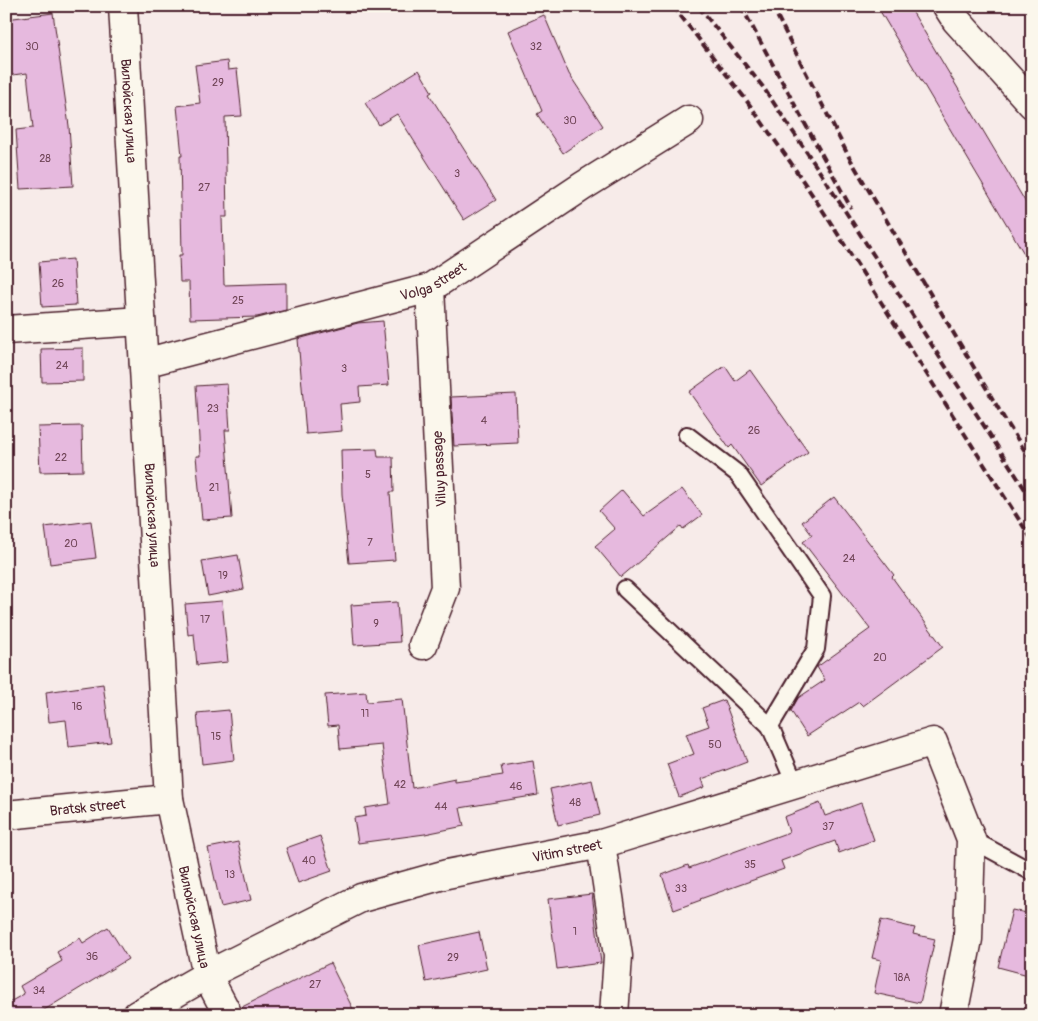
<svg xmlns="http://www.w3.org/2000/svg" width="1038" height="1021" font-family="Pangolin,sans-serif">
<rect width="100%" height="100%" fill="#f7ebe9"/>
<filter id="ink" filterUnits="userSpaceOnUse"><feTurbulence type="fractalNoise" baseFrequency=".02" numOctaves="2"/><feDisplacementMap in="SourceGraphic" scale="10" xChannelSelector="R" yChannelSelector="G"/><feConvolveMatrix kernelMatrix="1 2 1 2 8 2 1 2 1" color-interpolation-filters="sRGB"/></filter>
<g filter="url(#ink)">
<g fill="#e6b9de" stroke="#4a1f2b">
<path d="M877,6H909L1032,213V267Z"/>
<path d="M53,13L69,126L73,186L20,189L16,130L33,128L27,73L6,76V19Z"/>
<path d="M544,15L569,74L603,126L563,153L537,114L542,111L508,31Z"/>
<path d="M227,61L228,70L237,69L242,116L225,117L227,217H222L224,285L286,283V310L257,317L190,319L189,282H180L179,255H182L180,156H182L177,106L200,103L195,65Z"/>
<path d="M419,70L432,92L429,94L496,200L464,220L397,114L379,125L365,103Z"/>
<path d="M73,259L76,305L42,307L39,262Z"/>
<path d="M383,321L389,385L359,387L360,402L340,404L342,431L306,434L298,339L358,323Z"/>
<path d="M83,348V381L42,382L41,349Z"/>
<path d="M725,366L735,381L750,370L808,452L761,486L732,445L729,448L689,392Z"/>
<path d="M227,384L230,430H225L232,518L202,520L196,456H200L196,386Z"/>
<path d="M516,394L518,443L454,446L451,397Z"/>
<path d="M82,426L83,471L40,472L38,427Z"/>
<path d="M377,449L378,457H393L394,492H390L395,560L349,563L342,494L341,450Z"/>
<path d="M682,489L702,515L683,529L681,526L621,577L595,546L615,529L599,511L622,490L644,516Z"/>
<path d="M834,497L894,575L892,577L943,647L863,706L859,702L807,736L791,711L798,698L825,680L817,667L870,629L803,542L812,535L802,522Z"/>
<path d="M91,521L96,558L50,564L45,527Z"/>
<path d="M238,555L244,589L208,596L202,561Z"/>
<path d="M222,601L228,662L197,665L194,634L188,635L185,604Z"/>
<path d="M397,602L400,642L354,645L351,605Z"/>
<path d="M103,684L111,742L69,747L66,720L49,722L46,692Z"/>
<path d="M366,692L367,702L402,699L412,788L455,779V782L503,775L501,766L533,761L538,795L460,808L464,826L425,834L358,843L354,818L366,816L365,808L390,804L382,745L340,749L338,725L328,726L325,695Z"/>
<path d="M724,700L747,762L702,779L705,787L679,797L667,764L694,754L686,734L709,726L702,708Z"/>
<path d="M229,710L234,760L202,764L197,713Z"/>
<path d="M592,780L600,815L558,825L550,789Z"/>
<path d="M820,803L825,816L861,803L874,840L839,853L835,841L781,861L784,869L700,899L701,900L674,910L662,875L688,865L689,868L789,832L784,817Z"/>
<path d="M320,836L332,871L298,883L286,848Z"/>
<path d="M238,842L251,900L221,907L208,848Z"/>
<path d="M592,894L601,963L557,969L548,899Z"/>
<path d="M1012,910L1032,914V976L998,967Z"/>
<path d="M881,920L915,928L913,934L935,939L920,1003L874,993L881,960L872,958Z"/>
<path d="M108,927L128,959L36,1015H6V1004L24,994L20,986L62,961L57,952L80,938L83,943Z"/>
<path d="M479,932L487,969L426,982L419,945Z"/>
<path d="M330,963L356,1015H243L242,1007Z"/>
</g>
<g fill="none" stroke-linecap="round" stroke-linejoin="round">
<g stroke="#4a1f2b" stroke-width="20">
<g id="lane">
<path d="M687,435L738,474L822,596L816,649L770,726"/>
<path d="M625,589L770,726L795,784"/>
<path d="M971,839L1032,872"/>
</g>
</g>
<g stroke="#4a1f2b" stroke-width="31">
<g id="street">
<path d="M947,6L956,20L1032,104"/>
<path d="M6,330L141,321"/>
<path id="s1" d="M144,363L430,288L583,186L689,120"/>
<path d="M423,645L445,588L430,288"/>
<path id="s2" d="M6,815L169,799"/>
<path d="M601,844L618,956L614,1015"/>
<path id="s3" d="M228,1015L207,975L361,898L447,874L601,844L933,742L971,839L968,939L953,1015"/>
</g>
</g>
<g stroke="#4a1f2b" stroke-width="31">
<g id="secondary">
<path id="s4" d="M123,6L169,799L207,975L137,1015"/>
</g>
</g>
<use href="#lane" stroke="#fbf7ec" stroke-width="16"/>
<use href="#street" stroke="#fbf7ec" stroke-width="28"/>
<use href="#secondary" stroke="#fbf7ec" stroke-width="28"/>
<g stroke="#4a1f2b" stroke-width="4" stroke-dasharray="8 4" stroke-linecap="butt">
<path d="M673,6L744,97L791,163L827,217L1032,540"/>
<path d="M698,6L763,87L816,166L1032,500"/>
<path d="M741,6L851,208"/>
<path d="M772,6L849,157L1004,418L1032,462"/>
</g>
</g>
</g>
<g text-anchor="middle" stroke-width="5" stroke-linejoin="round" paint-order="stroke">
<g font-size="11" fill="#714658">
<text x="32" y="50">30</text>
<text x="536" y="50">32</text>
<text x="218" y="86">29</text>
<text x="570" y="124">30</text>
<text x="45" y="162">28</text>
<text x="457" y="177">3</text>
<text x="204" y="191">27</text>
<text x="58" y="287">26</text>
<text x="238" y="304">25</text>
<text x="62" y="369">24</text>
<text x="344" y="372">3</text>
<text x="213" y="412">23</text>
<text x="484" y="424">4</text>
<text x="754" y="434">26</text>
<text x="61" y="461">22</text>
<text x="368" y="478">5</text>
<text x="214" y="491">21</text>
<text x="370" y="546">7</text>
<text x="71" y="547">20</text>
<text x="849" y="562">24</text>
<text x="223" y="579">19</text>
<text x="205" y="623">17</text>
<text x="376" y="627">9</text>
<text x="880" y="661">20</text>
<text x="77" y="710">16</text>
<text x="365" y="717">11</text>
<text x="216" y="740">15</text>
<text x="715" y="748">50</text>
<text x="400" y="788">42</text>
<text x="516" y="790">46</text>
<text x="575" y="806">48</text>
<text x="441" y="810">44</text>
<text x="828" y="830">37</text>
<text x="309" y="864">40</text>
<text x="750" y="868">35</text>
<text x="230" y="878">13</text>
<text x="681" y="892">33</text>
<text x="575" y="935">1</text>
<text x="92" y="960">36</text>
<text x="453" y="961">29</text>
<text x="902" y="981">18А</text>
<text x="315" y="988">27</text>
<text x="39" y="994">34</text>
</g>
<g font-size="14" fill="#4a1f2b" stroke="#fbf7ec">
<text dy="5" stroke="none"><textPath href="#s4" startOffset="105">Вилюйская улица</textPath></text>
<text dy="5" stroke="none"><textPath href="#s1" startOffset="301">Volga street</textPath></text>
<text transform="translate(439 469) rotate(-93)" y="5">Viluy passage</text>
<text dy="5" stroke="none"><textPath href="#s4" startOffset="510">Вилюйская улица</textPath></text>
<text dy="5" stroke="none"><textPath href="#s2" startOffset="82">Bratsk street</textPath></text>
<text dy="5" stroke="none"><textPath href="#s3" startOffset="429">Vitim street</textPath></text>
<text dy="5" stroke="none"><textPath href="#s4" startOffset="915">Вилюйская улица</textPath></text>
</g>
</g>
<rect width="1038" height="1021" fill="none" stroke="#fbf7ec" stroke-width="25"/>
<rect x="12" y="12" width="1013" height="996" fill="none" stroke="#4a1f2b" stroke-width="2" filter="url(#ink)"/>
</svg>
